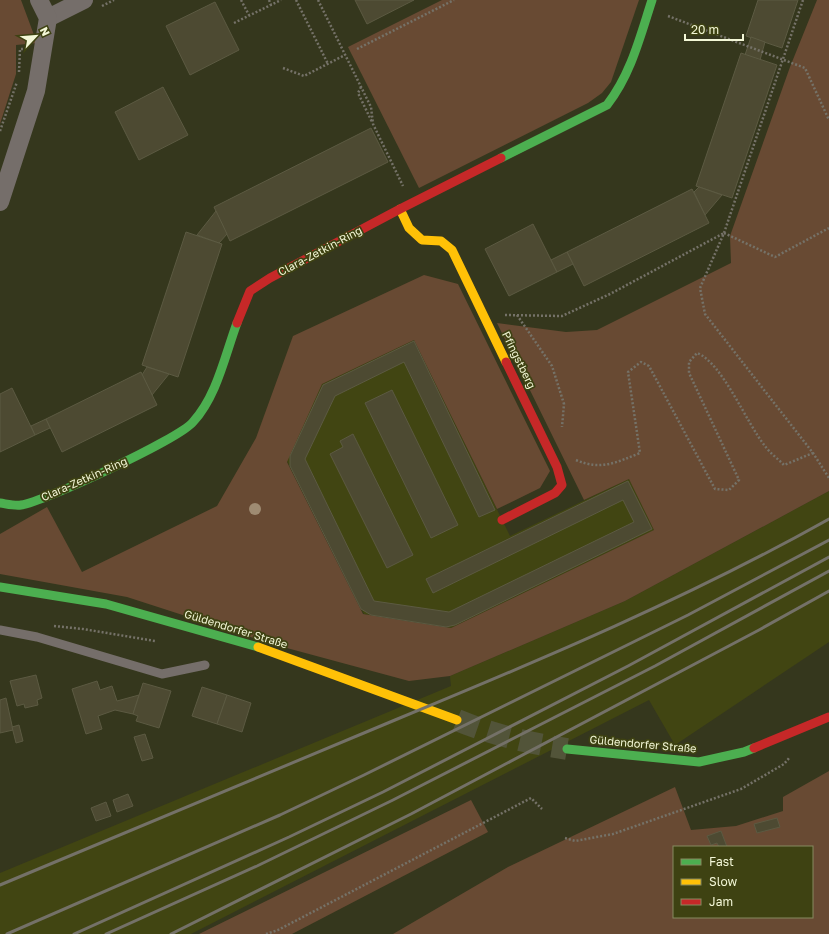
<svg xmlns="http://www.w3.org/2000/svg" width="829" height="934" font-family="'Golos Text',sans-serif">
<rect width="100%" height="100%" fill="#35371d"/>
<g fill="#414512">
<path d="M414,340L510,536L629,479L654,530L451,628L364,614L287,461L322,384Z"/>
<path d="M829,491V642L675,745L649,700L191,934H0V873L451,686L450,676L625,601Z"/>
</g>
<g fill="#684a33" fill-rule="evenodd">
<path d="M0,0H21L37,43L16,45V74L0,124Z"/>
<path d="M442,0H639L611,82L602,93L588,103L419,188L348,47Z"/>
<path d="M817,0H829V491L625,601L450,676L409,681L272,644L127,597L0,574V534L47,507L82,572L217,506L256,438L293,336L424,275L458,284L550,471L540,488L497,509L414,340L322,384L287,462L363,614L451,628L654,530L629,479L584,500L497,323L566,332L597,330L731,263L730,236L790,67Z"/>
<path d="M829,771V934H393L508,867L675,787L691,830L736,826L783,811V797ZM674,847H812V917H674Z"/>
<path d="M471,800L488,832L292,934H199Z"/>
</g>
<g fill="#4d4a32" stroke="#5c5a42">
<path d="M355,0H414L367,24Z"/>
<path d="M758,0H798L782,48L746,36Z"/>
<path d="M215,2L239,50L190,75L166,26Z"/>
<path d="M751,37L765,42L760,60L745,55Z"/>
<path d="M741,53L777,65L732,198L696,186Z"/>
<path d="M163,87L188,135L139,160L115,112Z"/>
<path d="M371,128L388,162L230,241L214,207Z"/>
<path d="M699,187L722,195L705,215L694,192Z"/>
<path d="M692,189L709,223L584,286L567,252Z"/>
<path d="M216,211L227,234L219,243L197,235Z"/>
<path d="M533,224L557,272L509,296L485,249Z"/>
<path d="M186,232L222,244L178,377L142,365Z"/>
<path d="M567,252L573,264L557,272L551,260Z"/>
<path d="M414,341L495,510L479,517L404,362L335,396L305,459L374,601L449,612L634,522L623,500L433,593L426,579L628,481L652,529L455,625L446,627L371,615L361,609L290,466V456L323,385Z"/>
<path d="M147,367L169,374L152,395L142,375Z"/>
<path d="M141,372L157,405L62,452L46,419Z"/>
<path d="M12,388L35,435L0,452V394Z"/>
<path d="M392,390L458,525L431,538L365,403Z"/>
<path d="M46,419L50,428L35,435L31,426Z"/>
<path d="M353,434L413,555L387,568L330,454L343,447L340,441Z"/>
<path d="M36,675L42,698L37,700L38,705L25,708L24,704L17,706L10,681Z"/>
<path d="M97,681L100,690L112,686L117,701L139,695L133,714L115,710L98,716L102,729L86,734L72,689Z"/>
<path d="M143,683L171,691L159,728L136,721L138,716L133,714Z"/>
<path d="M202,687L227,695L217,724L192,716Z"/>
<path d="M227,695L251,703L242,732L217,724Z"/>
<path d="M6,698L13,730L0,733V700Z"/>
<path d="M19,725L23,741L16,743L12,727Z"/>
<path d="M145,734L153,758L142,761L134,737Z"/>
<path d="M128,794L133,806L117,812L113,800Z"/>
<path d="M106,802L111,816L96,821L91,808Z"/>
<path d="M777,818L780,827L757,833L754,824Z"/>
<path d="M721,831L727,847H719L717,843L711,845L707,836Z"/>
</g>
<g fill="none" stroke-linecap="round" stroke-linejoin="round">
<path stroke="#525439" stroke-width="22" stroke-dasharray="22 11" stroke-linecap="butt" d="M457,720C493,735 529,743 567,749"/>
<g stroke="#757268" stroke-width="2.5" stroke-dasharray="2 2" stroke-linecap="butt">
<path d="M241,0L249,15"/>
<path d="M269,0L271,5"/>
<path d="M296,0L328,64"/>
<path d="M318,0L371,107L373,124L403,186"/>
<path d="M803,0L724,233L700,288L705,314L813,453L829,478"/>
<path d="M102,6L114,0"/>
<path d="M668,16L805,68L829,120"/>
<path d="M234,23L281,0"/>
<path d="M357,49L454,0"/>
<path d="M283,68L304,76L345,55"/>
<path d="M19,72L20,49H25"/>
<path d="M361,87L358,93L372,122"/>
<path d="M0,131L17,82"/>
<path d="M724,233L775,257L829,228"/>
<path d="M505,315L562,316L610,294L724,233"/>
<path d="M517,315L552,366L564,404L562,427"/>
<path d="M576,460C601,471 617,462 640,453L628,372L641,362L649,366L715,489L729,490L739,480L689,373V362L697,353C722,362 747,424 765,446C770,453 778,459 784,465L813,453"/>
<path d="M54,626L83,629L155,641"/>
<path d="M565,838L575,841L613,834L741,789L784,764L790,757"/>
<path d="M266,934L278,930L531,798L542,809"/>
</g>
<path stroke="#756e6a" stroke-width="9" d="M0,630L37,637L162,674L205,665"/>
<g stroke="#756e6a" stroke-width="18">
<path d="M48,18L84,0"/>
<path d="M0,202L36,91L48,18L39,0"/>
</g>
<g stroke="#4caf50" stroke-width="9">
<path d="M501,158L607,105C631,74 640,37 652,0"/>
<path d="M0,503C7,504 15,506 21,505C44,502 179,439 193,422C217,396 225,355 237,323"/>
<path d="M0,587L106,604L258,647"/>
<path d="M567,749L699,762L744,752L754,748"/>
</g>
<g stroke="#ffc107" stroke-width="9">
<path d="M400,209L409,228L422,240L441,241L452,250L506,362"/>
<path d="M258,647L457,720"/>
</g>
<g stroke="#c62828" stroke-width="9">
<path d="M237,323L250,291L270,278L400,209L501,158"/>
<path d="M502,520L555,493L562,485L557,467L506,362"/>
<path d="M754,748L829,717"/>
</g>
<g stroke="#747168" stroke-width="3">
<path d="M0,885C132,830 264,775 395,720C543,659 690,597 829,519"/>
<path d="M7,934L280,815L364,775L688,615L829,540"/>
<path d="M74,934L289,837L383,792L628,666L829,557"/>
<path d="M106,934L257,866L393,800L655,666L829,571"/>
<path d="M171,934L411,814L759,630L829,591"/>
</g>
</g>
<circle fill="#9e8b72" cx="255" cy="509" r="6"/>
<g text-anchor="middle" stroke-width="3.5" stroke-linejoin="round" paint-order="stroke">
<g font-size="11" fill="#f3f7d7" stroke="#3e4212">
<text transform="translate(320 251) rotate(-28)" y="4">Clara-Zetkin-Ring</text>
<text transform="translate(519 360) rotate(64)" y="4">Pfingstberg</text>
<text transform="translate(84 479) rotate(-24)" y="4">Clara-Zetkin-Ring</text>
<text transform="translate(236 629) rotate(17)" y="4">Güldendorfer Straße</text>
<text transform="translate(643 744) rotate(5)" y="4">Güldendorfer Straße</text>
</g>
</g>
<rect x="673" y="846" width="140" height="72" fill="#3e4212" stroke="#868a61"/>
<rect x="681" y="859" width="20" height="6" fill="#4caf50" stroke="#868a61"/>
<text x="709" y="866" font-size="12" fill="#f3f7d7">Fast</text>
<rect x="681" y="879" width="20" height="6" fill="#ffc107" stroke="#868a61"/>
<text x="709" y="886" font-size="12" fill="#f3f7d7">Slow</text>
<rect x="681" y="899" width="20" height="6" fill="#c62828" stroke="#868a61"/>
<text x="709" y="906" font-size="12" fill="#f3f7d7">Jam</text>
<g transform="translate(36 36) rotate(64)" stroke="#3e4212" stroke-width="3" paint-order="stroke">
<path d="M0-3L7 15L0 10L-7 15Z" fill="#f3f7d7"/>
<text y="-6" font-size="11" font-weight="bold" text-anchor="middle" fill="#f3f7d7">N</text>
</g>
<path d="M685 34v6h58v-6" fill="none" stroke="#f3f7d7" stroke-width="2"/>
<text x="691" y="34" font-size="12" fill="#f3f7d7" stroke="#3e4212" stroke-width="3" paint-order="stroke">20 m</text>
</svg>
